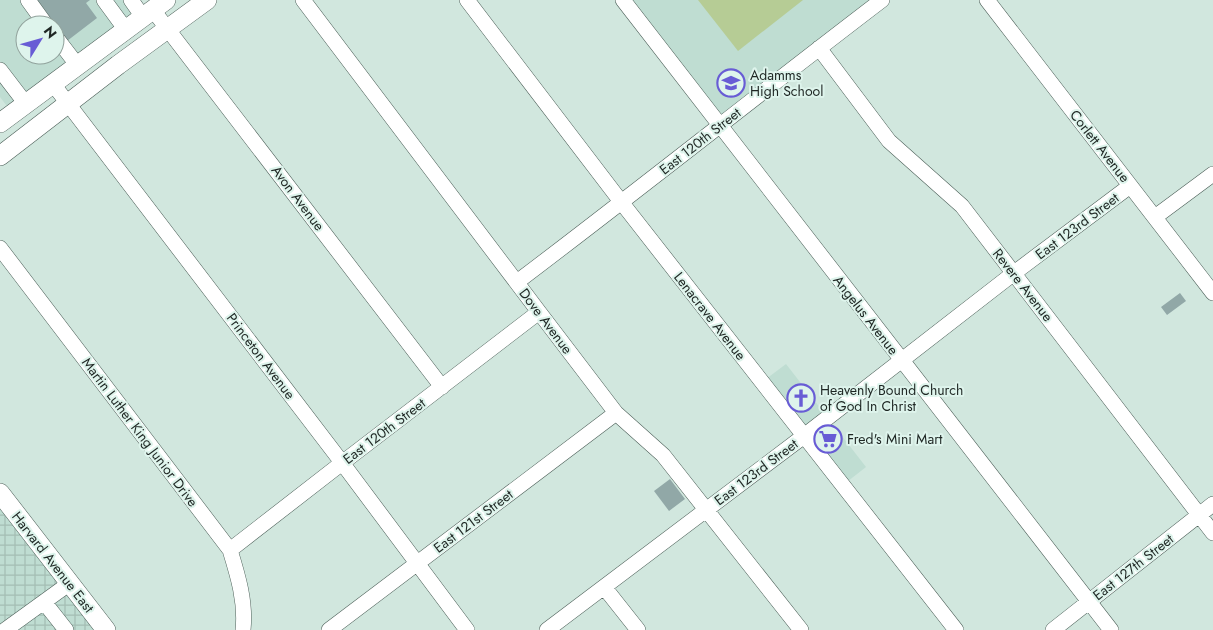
<svg xmlns="http://www.w3.org/2000/svg" width="1213" height="630" font-family="Jost,sans-serif">
<defs>
<pattern id="industrial-grid" width="8" height="8" patternUnits="userSpaceOnUse" patternTransform="scale(1.25)"><rect width="8" height="8" fill="#bfddd2"/><path d="M0 4h8M4 0v8" fill="none" stroke="#a4beb4"/></pattern>
</defs>
<rect width="100%" height="100%" fill="#d1e7de"/>
<!-- built -->
<path fill="#bfddd2" fill-rule="evenodd" d="M0,0h130l13,17 -130,97 -13,-17zM25,25h30v30h-30z
M623,0h259l-162,126z
M786,364l80,103 -23,18 -81,-103z"/>
<!-- industrial -->
<path fill="url(#industrial-grid)" d="M0,507l95,123h-95z"/>
<!-- green -->
<path fill="#b6cc95" d="M698,0h105l-65,51z"/>
<!-- building -->
<path fill="#91a8a7" d="M35,0h55l-4,3 11,15 -30,23 -9,-12 -2,2 -1,-6h-4z
M1180,293l6,8 -19,14 -6,-8z
M799,387l12,15 -9,7 -12,-15z
M670,479l15,20 -16,12 -15,-20z"/>
<g fill="none" stroke-linecap="round" stroke-linejoin="round">
<!-- minor casing -->
<g stroke="#4c5f58" stroke-width="16">
<path id="minor" d="M28,0l18,25
M104,0l22,30
M131,0l12,17
M303,0l236,312 77,101 47,42 138,175
M467,0l155,203 334,427
M623,0l488,630
M987,0l226,293
M153,10l289,377
M55,36l23,30
M819,48l70,93 73,65 251,327
M0,70l26,34
M53,84l284,372 130,174
M1155,217l58,-43
M0,248l230,302c8,26 16,52 13,80
M517,282c123,-93 243,-189 365,-282
M230,550l112,-87 197,-151
M604,587l34,43
M44,602l22,28
M5,630l65,-47
M329,630l287,-217
M547,630l257,-194 210,-163 116,-87
M1053,630l160,-126"/>
</g>
<!-- major casing -->
<g stroke="#4c5f58" stroke-width="20">
<path id="major" d="M0,123l166,-123
M0,156l118,-91 89,-65
M0,493l106,137"/>
</g>
<!-- minor -->
<use href="#minor" stroke="#fff" stroke-width="15"/>
<!-- major -->
<use href="#major" stroke="#fff" stroke-width="19"/>
</g>
<!-- icons -->
<defs>
<g id="school-ring" transform="scale(1.4375)"><circle r="9.5" fill="#def4ec" stroke="#685cd5" stroke-width="1.5"/><path d="M0-5L7-2L0 1L-7-2ZM-4 1L0 2.5L4 1V4Q0 6-4 4Z" fill="#685cd5"/></g>
<g id="church-ring" transform="scale(1.4375)"><circle r="9.5" fill="#def4ec" stroke="#685cd5" stroke-width="1.5"/><path d="M-1.2-6h2.4v3.5h3.3v2.4h-3.3V6h-2.4V-.1h-3.3v-2.4h3.3Z" fill="#685cd5"/></g>
<g id="supermarket-ring" transform="scale(1.4375)"><circle r="9.5" fill="#def4ec" stroke="#685cd5" stroke-width="1.5"/><path d="M-6-5.5h2.5l.6 2H6L4.5 2H-2.5L-4.4-4H-6ZM-1.5 3.2a1.3 1.3 0 1 0 .1 0ZM3 3.2a1.3 1.3 0 1 0 .1 0Z" fill="#685cd5"/></g>
</defs>
<g fill-rule="evenodd">
<use href="#school-ring" x="731" y="83"/>
<use href="#church-ring" x="801" y="398"/>
<use href="#supermarket-ring" x="828" y="439"/>
</g>
<g text-anchor="middle" stroke-width="4" stroke-linejoin="round" paint-order="stroke">
<!-- poi labels -->
<g font-size="14" fill="#1e2623" stroke="#def4ec" text-anchor="start">
<text x="750" y="80">Adamms<tspan x="750" dy="16">High School</tspan></text>
<text x="820" y="395">Heavenly Bound Church<tspan x="820" dy="16">of God In Christ</tspan></text>
<text x="847" y="444">Fred's Mini Mart</text>
</g>
<!-- street labels -->
<g font-size="14" fill="#1e2623" stroke="#def4ec">
<text transform="translate(700 141) rotate(-38)" y="5">East 120th Street</text>
<text transform="translate(1100 146) rotate(52)" y="5">Corlett Avenue</text>
<text transform="translate(298 198) rotate(53)" y="5">Avon Avenue</text>
<text transform="translate(1077 226) rotate(-37)" y="5">East 123rd Street</text>
<text transform="translate(1023 285) rotate(52)" y="5">Revere Avenue</text>
<text transform="translate(866 315) rotate(52)" y="5">Angelus Avenue</text>
<text transform="translate(710 316) rotate(52)" y="5">Lenacrave Avenue</text>
<text transform="translate(546 321) rotate(53)" y="5">Dove Avenue</text>
<text transform="translate(261 356) rotate(53)" y="5">Princeton Avenue</text>
<text transform="translate(384 431) rotate(-37)" y="5">East 120th Street</text>
<text transform="translate(140 432) rotate(53)" y="5">Martin Luther King Junior Drive</text>
<text transform="translate(756 472) rotate(-37)" y="5">East 123rd Street</text>
<text transform="translate(473 521) rotate(-37)" y="5">East 121st Street</text>
<text transform="translate(53 562) rotate(52)" y="5">Harvard Avenue East</text>
<text transform="translate(1133 567) rotate(-38)" y="5">East 127th Street</text>
</g>
</g>
<!-- north arrow -->
<g transform="translate(40 40) rotate(53)"><circle r="24" fill="#def4ec" stroke="#91a29c"/>
<path d="M0-4L9 19L0 12L-9 19Z" fill="#685cd5"/>
<text y="-8" font-size="14" font-weight="bold" text-anchor="middle" fill="#1e2623">N</text>
</g>
</svg>
